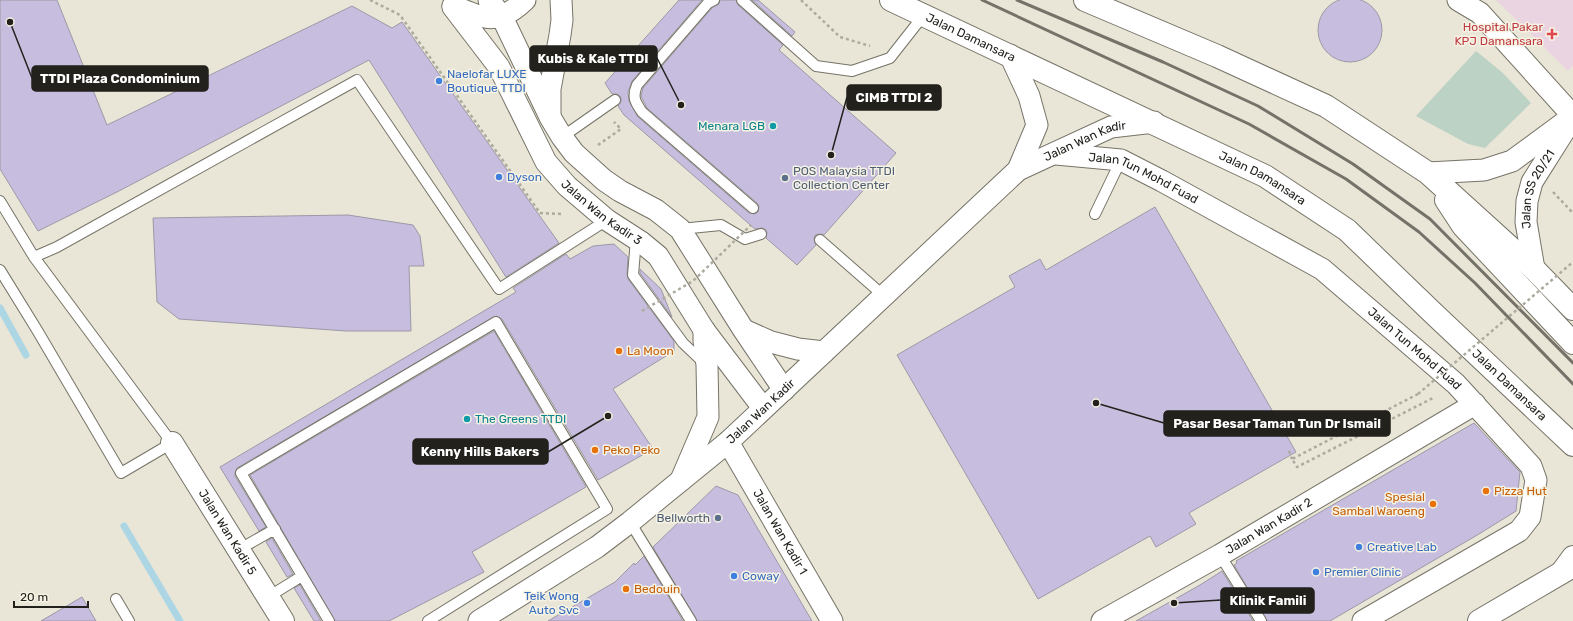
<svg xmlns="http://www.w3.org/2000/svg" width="1573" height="621" font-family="Rubik,sans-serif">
<rect width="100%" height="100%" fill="#e9e6d7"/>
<!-- medical -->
<path fill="#ead4e2" d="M1496,0h77v66l-5,5z"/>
<!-- green -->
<path fill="#bcd2c4" d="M1476,51l27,22 28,30 -46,45 -17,-4 -52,-28z"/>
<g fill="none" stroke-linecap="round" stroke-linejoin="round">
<!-- stream -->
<path stroke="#add6e4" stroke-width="7" d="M0,308l26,47
M124,526l56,95"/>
</g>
<!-- building -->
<path fill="#c7bedf" stroke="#9c98a6" d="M1318 30a32 32 0 1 1 64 0a32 32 0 1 1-64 0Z
M0,0h57l50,125 245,-119 40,22 10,-6 157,221 -53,34 -137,-217 -252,132 -79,39 -38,-62z
M679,0h23l-70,81 -4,11 1,9 9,16 111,96 6,1 3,-2 1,-6 -2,-3 -110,-95 -6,-12 2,-8 69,-80 7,-4 1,-4h16l2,5 45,40 -4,5 117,103 -72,82 -3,-1 -6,1 -1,4 2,6 -19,20 -31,-27 1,-6 -2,-3 -3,-1 -7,1 -131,-114 -6,-9 3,-4v-5l-4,-3h-5l-7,-11z
M752,0h6l37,32 -3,4z
M1155,207l141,245 -107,61 7,11 -40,23 -6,-11 -112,63 -141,-244 118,-68 -6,-11 31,-17 6,11z
M348,215l65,10 7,11 4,30h-15l2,65h-65l-167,-12 -22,-17 -4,-84z
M614,244l14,13 -1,17 1,5 46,62v10l-61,38 40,60 -55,31 -96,-161 -6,-3 -259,152 -2,5v3l31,51 -7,4 -39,-64 296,-175 -3,-4 53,-34 4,5 23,-13z
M640,269l21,20 11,28 -32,-44z
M494,331l92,156 -114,65 12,20 -95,49h-54l-85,-146z
M1474,423l46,49 -4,39 -37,23 -149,87h-63l-33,-56 3,-2 -1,-2z
M716,486l22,9 74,126h-115l-44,-74z
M272,538l21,36 -6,3 -21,-35z
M644,556l39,65h-135l67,-39 19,-19 1,2z
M1222,571l31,50h-117l64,-36z
M300,585l21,36h-7l-20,-33z
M82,597l14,24h-55z"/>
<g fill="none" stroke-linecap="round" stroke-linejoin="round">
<!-- lane casing -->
<g stroke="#767367" stroke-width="12">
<path id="lane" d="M714,0l-6,3 -71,82c-5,12 -2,17 5,27l111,96
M742,0l74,66 36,5 38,-13 33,-42
M562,137l53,-37
M0,201l34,56 138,186 -51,30 -84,-143 -37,-60
M1095,214l26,-54
M680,229l41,-4 24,14 16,-5
M636,239l-3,36 50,68 22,21
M820,240l64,56
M34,257l23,-10 300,-167 142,209 108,-69
M630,522l61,99
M238,550l37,-21
M1220,555l41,66
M268,597l34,-21
M116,599l13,22
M329,621l-88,-148 255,-151 111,187 -179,112"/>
</g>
<!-- street casing -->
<g stroke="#767367" stroke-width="23">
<g id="street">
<path d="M489,0l13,17 48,100 12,20 12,16 30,27 16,11 36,19 24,19 63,100 41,61"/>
<path d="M1458,0l22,13 93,103"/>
<path d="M453,6c32,13 45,20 72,-6"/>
<path id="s1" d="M453,7l46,60 47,95 21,24 40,34 34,22 17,14 46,74 59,78"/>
<path d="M1010,55l19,41 8,29 -19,45"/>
<path d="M550,114v-25l10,-54 2,-15 -1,-20"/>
<path id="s2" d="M1056,154l65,6 41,21 160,88 134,115 75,82 5,14 -6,37 -11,14 -156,90"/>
<path d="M1428,173l56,-3 28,-9 53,-39"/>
<path id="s3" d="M1534,269l-8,-47 1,-21 5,-19 41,-65"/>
<path d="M744,330l27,12 27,7 26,3"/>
<path id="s4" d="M728,442l104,179"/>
<path d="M681,480l27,-63 -1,-52 -3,-24v-11"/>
<path id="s5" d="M479,621l118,-74 33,-25 98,-80 290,-272 93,-43 43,-5"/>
<path id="s6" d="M1102,621l118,-66 255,-151"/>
</g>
</g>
<!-- secondary casing -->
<g stroke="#767367" stroke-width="24">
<g id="secondary">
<path id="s7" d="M172,443l111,178"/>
<path d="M1479,621l94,-55"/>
</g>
</g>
<!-- primary casing -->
<g stroke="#767367" stroke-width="24">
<g id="primary">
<path id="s8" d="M891,0l374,176 82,54 86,83 140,132"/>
<path d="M1085,0l132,56 109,50 102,67 106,96 39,40"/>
<path d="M1446,200l17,26 110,117"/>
<path d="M1562,572l11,-15"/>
</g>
</g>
<!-- path -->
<path stroke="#adaa9e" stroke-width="2.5" stroke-dasharray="3 3" stroke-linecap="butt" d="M370,0l30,15 140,198 23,1
M801,0l39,37 30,9
M598,145l23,-16 -7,-7
M1553,192l20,21
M1418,394l-126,65 5,8 138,-70
M1289,451l3,8"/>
<!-- lane -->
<use href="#lane" stroke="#fff" stroke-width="10"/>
<!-- street -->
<use href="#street" stroke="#fff" stroke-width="21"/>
<!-- secondary -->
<use href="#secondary" stroke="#fff" stroke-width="22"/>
<!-- primary -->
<use href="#primary" stroke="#fff" stroke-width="22"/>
<!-- rail -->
<path stroke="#747269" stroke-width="3" d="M982,0l267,124 97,55 73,53 56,51 98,101
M1017,0l146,62 95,44 95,58 77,55 143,144"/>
<!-- path-bridge -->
<path stroke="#adaa9e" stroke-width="2.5" stroke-dasharray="3 3" stroke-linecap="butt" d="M642,311l51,-30 58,-56
M1418,394l155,-132"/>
</g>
<!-- markers -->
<path fill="#e0444e" stroke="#f6f3e4" stroke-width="1.5" d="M1550 28h4v4h4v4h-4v4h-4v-4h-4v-4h4z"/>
<g fill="#3f7fe0" stroke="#f6f3e4" stroke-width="1.5">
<circle cx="439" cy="81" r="4"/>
<circle cx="499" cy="177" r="4"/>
<circle cx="1359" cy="547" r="4"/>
<circle cx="1316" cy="572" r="4"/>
<circle cx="734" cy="576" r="4"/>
<circle cx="587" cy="603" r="4"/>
</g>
<g fill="#0f9aa8" stroke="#f6f3e4" stroke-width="1.5">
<circle cx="773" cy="126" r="4"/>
<circle cx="467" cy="419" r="4"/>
</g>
<g fill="#5c6f8a" stroke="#f6f3e4" stroke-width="1.5">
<circle cx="785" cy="178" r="4"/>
<circle cx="718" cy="518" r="4"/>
</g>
<g fill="#e8710a" stroke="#f6f3e4" stroke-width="1.5">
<circle cx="619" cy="351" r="4"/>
<circle cx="595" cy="450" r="4"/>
<circle cx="1486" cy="491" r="4"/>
<circle cx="1433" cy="504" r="4"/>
<circle cx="626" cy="589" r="4"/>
</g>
<g text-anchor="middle" stroke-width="3" stroke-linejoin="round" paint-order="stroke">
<!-- health labels -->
<g font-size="12" fill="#be3a42" stroke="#f6f3e4" text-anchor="end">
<text x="1543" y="31">Hospital Pakar<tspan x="1543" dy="14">KPJ Damansara</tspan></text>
</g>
<!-- street labels -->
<g font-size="12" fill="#22211c" stroke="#f6f3e4">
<text dy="4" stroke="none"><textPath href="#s8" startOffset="88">Jalan Damansara</textPath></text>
<text dy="4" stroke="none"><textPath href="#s5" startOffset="778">Jalan Wan Kadir</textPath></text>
<text dy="4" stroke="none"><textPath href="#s8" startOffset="412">Jalan Damansara</textPath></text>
<text dy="4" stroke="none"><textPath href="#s2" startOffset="92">Jalan Tun Mohd Fuad</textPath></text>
<text dy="4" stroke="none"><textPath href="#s3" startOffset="83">Jalan SS 20/21</textPath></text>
<text dy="4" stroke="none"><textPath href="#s1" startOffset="257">Jalan Wan Kadir 3</textPath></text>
<text dy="4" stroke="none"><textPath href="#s2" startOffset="416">Jalan Tun Mohd Fuad</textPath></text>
<text dy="4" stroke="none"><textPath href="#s8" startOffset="736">Jalan Damansara</textPath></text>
<text dy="4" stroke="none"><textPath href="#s5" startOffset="352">Jalan Wan Kadir</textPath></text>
<text dy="4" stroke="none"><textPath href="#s6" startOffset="192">Jalan Wan Kadir 2</textPath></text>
<text dy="4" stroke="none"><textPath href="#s7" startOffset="105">Jalan Wan Kadir 5</textPath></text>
<text dy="4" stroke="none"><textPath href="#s4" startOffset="104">Jalan Wan Kadir 1</textPath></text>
</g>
<!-- shop labels -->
<g font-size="12" fill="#366cbe" stroke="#f6f3e4" text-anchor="start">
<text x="447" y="78">Naelofar LUXE<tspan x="447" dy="14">Boutique TTDI</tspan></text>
<text x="507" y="181">Dyson</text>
<text x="1367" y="551">Creative Lab</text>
<text x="1324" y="576">Premier Clinic</text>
<text x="742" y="580">Coway</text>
<text x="579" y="600" text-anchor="end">Teik Wong<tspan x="579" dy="14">Auto Svc</tspan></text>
</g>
<!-- culture labels -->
<g font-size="12" fill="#0d838f" stroke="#f6f3e4" text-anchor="end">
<text x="765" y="130">Menara LGB</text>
<text x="475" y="423" text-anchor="start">The Greens TTDI</text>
</g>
<!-- service labels -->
<g font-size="12" fill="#4e5e75" stroke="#f6f3e4" text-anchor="start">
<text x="793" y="175">POS Malaysia TTDI<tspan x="793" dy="14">Collection Center</tspan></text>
<text x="710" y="522" text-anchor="end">Bellworth</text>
</g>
<!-- food labels -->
<g font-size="12" fill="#c56008" stroke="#f6f3e4" text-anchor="start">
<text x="627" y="355">La Moon</text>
<text x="603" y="454">Peko Peko</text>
<text x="1494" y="495">Pizza Hut</text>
<text x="1425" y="501" text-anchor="end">Spesial<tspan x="1425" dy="14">Sambal Waroeng</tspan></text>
<text x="634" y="593">Bedouin</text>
</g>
</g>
<!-- callouts -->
<path fill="none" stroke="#22211c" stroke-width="1.5" d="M681 105L657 58M10 22L32 78M831 155L847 97M1096 403L1164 423M608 416L548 452M1174 603L1221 600"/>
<g fill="#22211c" stroke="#f6f3e4" stroke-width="1.5">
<circle cx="681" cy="105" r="4"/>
<circle cx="10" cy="22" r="4"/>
<circle cx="831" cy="155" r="4"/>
<circle cx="1096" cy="403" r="4"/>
<circle cx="608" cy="416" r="4"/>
<circle cx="1174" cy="603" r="4"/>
</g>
<g fill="#22211c" stroke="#22211c" stroke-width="1.5">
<rect x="530" y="46" width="127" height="25" rx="4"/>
<rect x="32" y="66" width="176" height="25" rx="4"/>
<rect x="847" y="85" width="94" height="25" rx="4"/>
<rect x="1164" y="411" width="226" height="25" rx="4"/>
<rect x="413" y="439" width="135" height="25" rx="4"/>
<rect x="1221" y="588" width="93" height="25" rx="4"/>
</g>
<g font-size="13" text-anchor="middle" font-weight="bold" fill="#fff">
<text x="593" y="63">Kubis &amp; Kale TTDI</text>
<text x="120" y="83">TTDI Plaza Condominium</text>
<text x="894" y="102">CIMB TTDI 2</text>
<text x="1277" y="428">Pasar Besar Taman Tun Dr Ismail</text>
<text x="480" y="456">Kenny Hills Bakers</text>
<text x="1268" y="605">Klinik Famili</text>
</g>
<!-- scale -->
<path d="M14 601v6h74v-6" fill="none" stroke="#22211c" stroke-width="2"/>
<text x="20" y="601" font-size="12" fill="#22211c" stroke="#f6f3e4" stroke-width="3" paint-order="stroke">20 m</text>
</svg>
